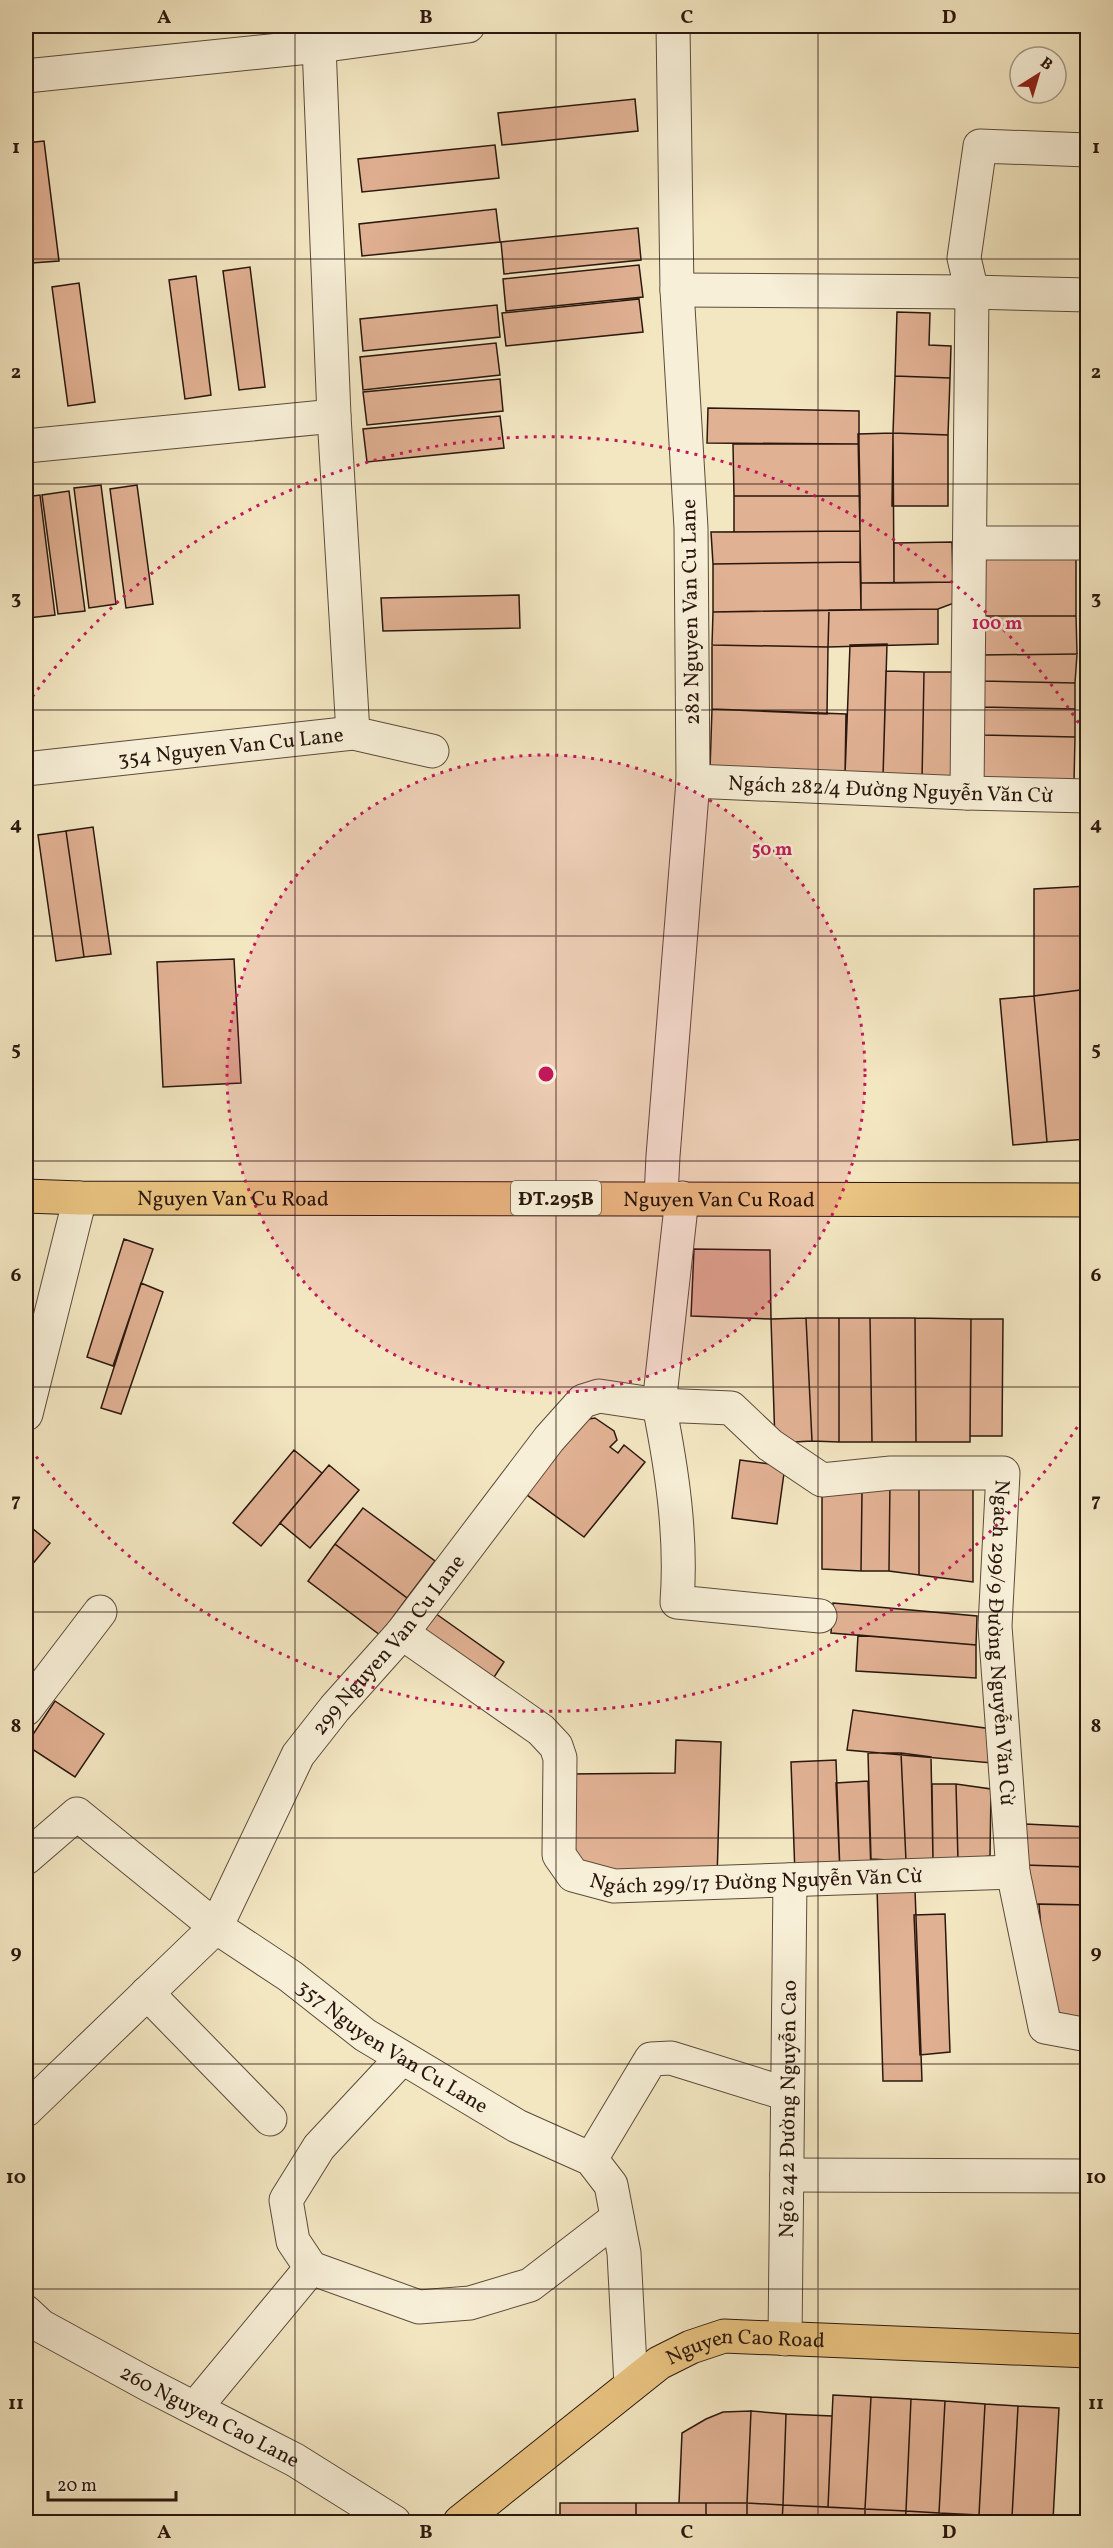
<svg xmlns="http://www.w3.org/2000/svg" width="1113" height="2548" font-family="Vollkorn,serif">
<rect width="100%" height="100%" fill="#f3e7c2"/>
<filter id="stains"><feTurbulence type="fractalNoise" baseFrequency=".00333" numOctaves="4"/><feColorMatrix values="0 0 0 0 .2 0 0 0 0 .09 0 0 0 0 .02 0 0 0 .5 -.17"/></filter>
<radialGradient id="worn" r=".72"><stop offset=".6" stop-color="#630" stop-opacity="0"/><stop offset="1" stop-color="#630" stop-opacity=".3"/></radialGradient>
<!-- building -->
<path fill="#e1b193" stroke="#2a170e" stroke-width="1.5" d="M635,99l3,32 -136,14 -4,-32z
M44,141l15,120 -27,2 -6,-52v-68z
M495,145l4,33 -137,14 -4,-33z
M496,209l4,33 -138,14 -3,-32z
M638,228l3,32 -137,14 -3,-32z
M639,265l4,32 -137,14 -3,-32z
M250,267l15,120 -26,3 -16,-119z
M196,276l15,119 -26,4 -16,-119z
M79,283l16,119 -27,4 -16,-119z
M639,299l4,33 -137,14 -4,-33z
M497,305l3,32 -137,14 -3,-32z
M897,312l33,1 -1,32 22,1 -1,32 -55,-2z
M496,343l4,32 -137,15 -3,-33z
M895,376l55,2 -2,57 -55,-2z
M500,379l3,32 -136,14 -4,-33z
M708,408l151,3v33l-152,-1z
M500,416l4,32 -137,14 -4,-33z
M893,433l1,150h-33l-3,-149z
M893,433l55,2v71h-56z
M733,444h126l1,52h-126z
M101,485l15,119 -27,4 -15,-120z
M137,485l16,119 -27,4 -16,-119z
M69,491l16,120 -27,3 -16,-119z
M40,495l15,120 -27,3 -2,-121z
M734,496h126v35l-126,1z
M860,531v31l-147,2 -2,-32z
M952,542l1,40 -59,1v-40z
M1076,553v63h-95l-1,-62z
M860,562l1,48 -148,2v-48z
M953,582l1,21 -16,6 -77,1v-27z
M519,595l1,33 -137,3 -2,-33z
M938,609v35l-110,3 1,-37z
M829,610l-1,37 -116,-2 1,-33z
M981,616h95l1,38 -95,1z
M887,644l-4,133 -38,-2 5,-130z
M712,645l116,2 -1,67 -115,-5z
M1077,654l-2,29 -94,-2 1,-26z
M886,671l38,1 -2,109 -39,-4z
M924,672h32l-5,110 -29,-1z
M981,681l94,2v26l-93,-2z
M982,707l93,2v28l-94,-2z
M712,709l134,5 -1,61 -135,-5z
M981,735l94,2 -1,46 -93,-2z
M93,827l18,127 -27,3 -18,-126z
M66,831l18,126 -28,4 -18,-126z
M1088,886v103l-54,7v-107z
M234,959l7,124 -78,4 -6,-125z
M1088,989v150l-41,3 -13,-146z
M1034,996l13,146 -34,3 -13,-146z
M124,1239l29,10 -40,117 -26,-9z
M694,1249l76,1 1,69 -80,-3z
M141,1283l22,9 -42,122 -20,-6z
M806,1318h33v124l-27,-1z
M806,1318l6,123 -37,2 -4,-124z
M839,1318h31l2,124h-33z
M870,1318h45l1,124h-44z
M915,1318l56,1 -1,123h-54z
M971,1319h32l-1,117h-32z
M595,1418l19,13 3,9 -7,7 8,6 6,-8 21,17 -61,75 -61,-45 60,-72z
M294,1450l28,23 -61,73 -28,-23z
M740,1460l45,6 -8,58 -45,-6z
M329,1465l30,25 -49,58 -30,-25z
M919,1479v96l-30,-4 1,-91z
M919,1479h54v103l-54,-7z
M890,1480l-1,91h-28l1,-79z
M822,1492h40l-1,79 -39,-2z
M363,1508l72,53 -28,37 -72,-54z
M26,1523l24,20 -24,29z
M335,1544l72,54 -27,37 -72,-54z
M833,1603l144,13 -1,29 -145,-12z
M432,1611l72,51 -17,26 -73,-52z
M858,1635l118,10v33l-120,-7z
M55,1701l49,33 -29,43 -49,-32z
M853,1710l139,19v34l-145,-13z
M676,1740l45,2 -4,137 -103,3 -37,-19 -10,-89 108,-1z
M868,1753h33l5,108 -35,-2z
M901,1753l30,4 2,104h-27z
M836,1760l4,113 -45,2 -4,-113z
M868,1781l3,91 -31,1 -4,-90z
M932,1784h24l2,77h-25z
M956,1784l35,5 -1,67 -32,5z
M1025,1824l63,3v40l-64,-2z
M1024,1865l64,2v38l-63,-1z
M877,1888l38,2 7,191h-39z
M1039,1904l49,1v115l-33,1 -12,-69z
M945,1914l5,138 -30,3 -6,-140z
M833,2395l38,2 -6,112 -37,-2z
M871,2397l40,2 -5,112 -41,-2z
M911,2399l34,2 -6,112 -33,-2z
M945,2401l40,3 -6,111 -40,-2z
M985,2404l33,2 -6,111 -33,-2z
M1018,2406l41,2 -6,112 -41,-3z
M751,2411l35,3 -3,91 -36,-2z
M751,2411l-4,92h-68l3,-70 24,-14 17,-7z
M786,2414l46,2 -4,91 -45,-2z
M560,2503h76v19h-76z
M636,2503h70v19h-70z
M706,2503h41v19h-41z
M747,2503l36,2 -1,17h-35z
M783,2505l82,4v13h-83z
M865,2509l41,2 -1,11h-40z
M906,2511l33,2v9h-34z
M939,2513l40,2v7h-40z
M979,2515l33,2v5h-33z
M1012,2517l41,3v2h-41z"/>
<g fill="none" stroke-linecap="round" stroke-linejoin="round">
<!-- minor casing -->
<g stroke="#5c4b3b" stroke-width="35">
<g id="minor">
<path d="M319,46l15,370 19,317"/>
<path d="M26,76l293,-30 149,-20"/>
<path d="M677,290l295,2 -8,-34 16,-112 108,4"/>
<path d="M26,446l308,-30"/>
<path d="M970,543h118"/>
<path id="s1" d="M26,769l327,-36 79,18"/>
<path id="s2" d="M693,781l274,12 121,3"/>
<path d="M967,793l5,-501 116,3"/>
<path d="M661,1197l2,-41 30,-375 -2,-253 -14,-238 -4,-264"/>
<path d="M26,1414l54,-216"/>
<path id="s3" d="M820,1616l-143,-14c5,-66 -5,-132 -18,-197l72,3 39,37 52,35 69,-7h112l-8,153 18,246 32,155 43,8"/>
<path id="s4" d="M402,1633l139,97 15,16 4,12 -1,97 14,20 41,11 399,-14"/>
<path d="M26,1709l74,-97"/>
<path id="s5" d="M26,1858l51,-44 139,113 74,49 75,59 152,91 74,33 20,26 13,68 7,132"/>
<path d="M147,1993l123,126"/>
<path id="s6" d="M26,2110l190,-183 82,-172 37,-47 67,-75 147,-194 34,-38 16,-5 60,9 23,-207"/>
<path d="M591,2159l60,-100 20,-1 116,36"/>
<path d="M787,2175l301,1"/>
<path d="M311,2268l-18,-27 -7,-41 33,-53 83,-89"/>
<path id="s7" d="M26,2312l15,14 108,59 146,75 99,62"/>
<path id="s8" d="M785,2339l5,-459"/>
<path d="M195,2408l116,-140 108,39 51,-4 60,-18 87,-67"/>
</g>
</g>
<!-- major casing -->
<g stroke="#2a170e" stroke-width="35">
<g id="major">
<path id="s9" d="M26,1196l54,2 1008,2"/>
<path id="s10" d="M460,2522l199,-159 32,-16 33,-11 364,15"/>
</g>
</g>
<!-- minor -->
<use href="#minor" stroke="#f7efd7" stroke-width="33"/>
<!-- major -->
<use href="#major" stroke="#eac481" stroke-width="33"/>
</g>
<!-- grid -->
<path fill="none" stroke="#2a170e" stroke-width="1.5" stroke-opacity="0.55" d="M295,26v2496M556,26v2496M818,26v2496M26,259h1062M26,484h1062M26,710h1062M26,936h1062M26,1161h1062M26,1387h1062M26,1612h1062M26,1838h1062M26,2064h1062M26,2289h1062"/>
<!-- distance rings -->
<circle cx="546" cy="1074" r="319" fill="#c2185b" fill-opacity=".12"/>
<g fill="none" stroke="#c2185b" stroke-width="3" stroke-dasharray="3 6">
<circle cx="546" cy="1074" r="319"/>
<path d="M1087 1412A638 638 0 0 1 27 1444M27 704A638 638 0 0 1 1087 736"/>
</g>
<g text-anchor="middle" stroke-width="5" stroke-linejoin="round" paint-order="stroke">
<!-- shield labels -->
<rect fill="#f7efd7" stroke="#68584a" stroke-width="1.5" x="511" y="1181" width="90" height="34" rx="4.5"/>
<g font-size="20" font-weight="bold" fill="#2a170e">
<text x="556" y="1205">ĐT.295B</text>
</g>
<!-- street labels -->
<g font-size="21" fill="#2a170e" stroke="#f7efd7">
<text transform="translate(690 612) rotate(-91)" y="7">282 Nguyen Van Cu Lane</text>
<text dy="7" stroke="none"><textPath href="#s1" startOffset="206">354 Nguyen Van Cu Lane</textPath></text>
<text dy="7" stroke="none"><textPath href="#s2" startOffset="198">Ngách 282/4 Đường Nguyễn Văn Cừ</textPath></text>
<text dy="7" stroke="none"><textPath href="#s9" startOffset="207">Nguyen Van Cu Road</textPath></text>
<text dy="7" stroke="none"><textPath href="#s9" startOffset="693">Nguyen Van Cu Road</textPath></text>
<text dy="7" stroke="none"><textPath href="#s6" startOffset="597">299 Nguyen Van Cu Lane</textPath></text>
<text dy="7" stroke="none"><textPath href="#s3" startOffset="882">Ngách 299/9 Đường Nguyễn Văn Cừ</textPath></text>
<text dy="7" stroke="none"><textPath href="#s4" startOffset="510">Ngách 299/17 Đường Nguyễn Văn Cừ</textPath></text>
<text dy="7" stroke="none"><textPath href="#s5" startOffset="460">357 Nguyen Van Cu Lane</textPath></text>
<text dy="7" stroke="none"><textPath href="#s8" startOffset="230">Ngõ 242 Đường Nguyễn Cao</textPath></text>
<text dy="7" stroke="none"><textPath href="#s10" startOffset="345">Nguyen Cao Road</textPath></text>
<text dy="7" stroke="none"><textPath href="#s7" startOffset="212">260 Nguyen Cao Lane</textPath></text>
</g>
</g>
<circle cx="546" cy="1074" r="9" fill="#c2185b" stroke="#f7efd7" stroke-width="3"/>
<g font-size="18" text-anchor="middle" font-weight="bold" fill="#c2185b" stroke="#f7efd7" stroke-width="5" stroke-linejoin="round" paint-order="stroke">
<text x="997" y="629">100 m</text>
<text x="772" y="855">50 m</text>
</g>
<!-- margin -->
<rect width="1113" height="2548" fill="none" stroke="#f3e7c2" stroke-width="66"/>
<!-- north arrow -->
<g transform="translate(1038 75) rotate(37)"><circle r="28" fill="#f7efd7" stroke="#a59987" stroke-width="1.5"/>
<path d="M0-4.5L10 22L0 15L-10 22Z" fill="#8f2418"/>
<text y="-9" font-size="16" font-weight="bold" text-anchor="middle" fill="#2a170e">B</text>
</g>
<!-- scale -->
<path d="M48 2491v9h128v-9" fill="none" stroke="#2a170e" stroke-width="3"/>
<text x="57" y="2491" font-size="18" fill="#2a170e" stroke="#f7efd7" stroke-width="4.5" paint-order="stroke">20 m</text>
<rect x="33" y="33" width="1047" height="2482" fill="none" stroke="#2a170e" stroke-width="2"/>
<g font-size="20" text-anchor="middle" font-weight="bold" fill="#2a170e">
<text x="164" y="23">A</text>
<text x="426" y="23">B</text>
<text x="687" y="23">C</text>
<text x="949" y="23">D</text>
<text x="16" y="153">1</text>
<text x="1096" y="153">1</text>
<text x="16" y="378">2</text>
<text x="1096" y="378">2</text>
<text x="16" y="604">3</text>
<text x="1096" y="604">3</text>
<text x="16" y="830">4</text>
<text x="1096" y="830">4</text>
<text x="16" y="1055">5</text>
<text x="1096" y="1055">5</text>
<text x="16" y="1281">6</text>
<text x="1096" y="1281">6</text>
<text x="16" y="1506">7</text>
<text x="1096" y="1506">7</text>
<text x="16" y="1732">8</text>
<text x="1096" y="1732">8</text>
<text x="16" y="1958">9</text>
<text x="1096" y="1958">9</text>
<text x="16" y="2183">10</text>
<text x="1096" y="2183">10</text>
<text x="16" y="2409">11</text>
<text x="1096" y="2409">11</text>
<text x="164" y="2538">A</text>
<text x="426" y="2538">B</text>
<text x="687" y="2538">C</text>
<text x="949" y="2538">D</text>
</g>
<rect width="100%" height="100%" filter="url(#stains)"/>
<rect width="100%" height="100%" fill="url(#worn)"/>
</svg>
